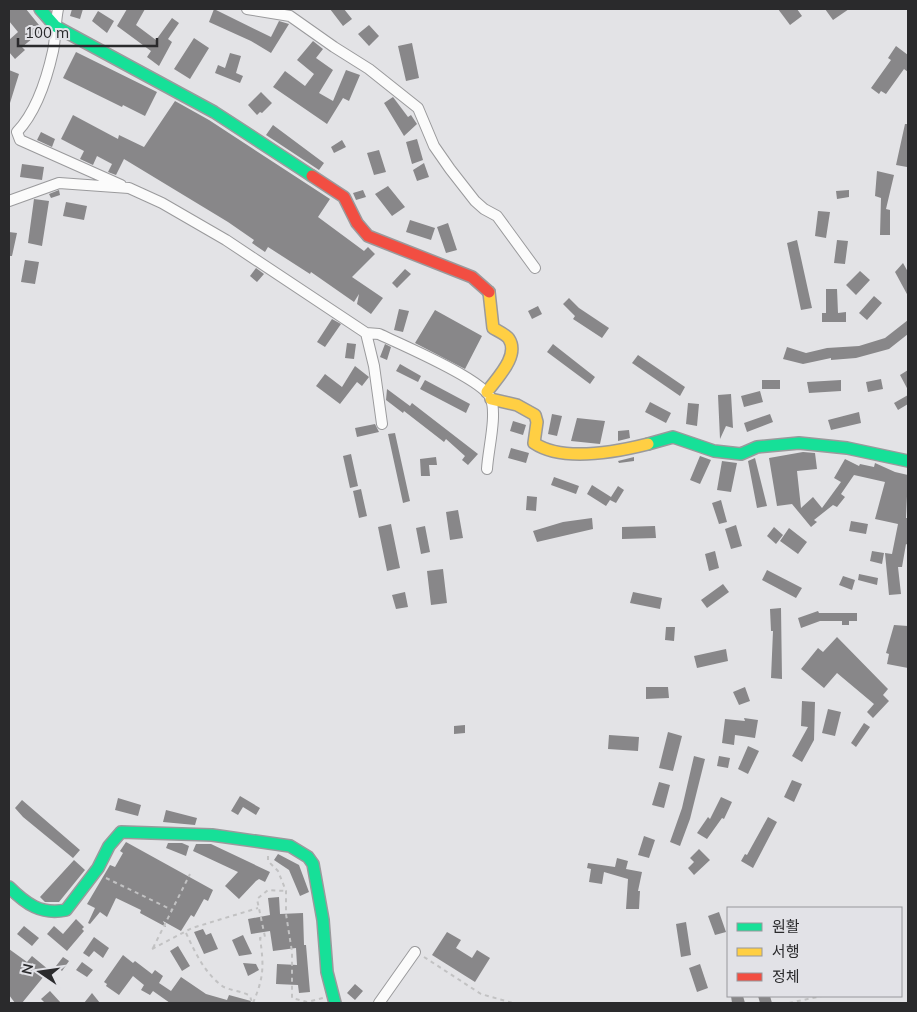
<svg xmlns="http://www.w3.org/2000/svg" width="917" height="1012" font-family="Mulish,'Noto Sans KR',sans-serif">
<rect width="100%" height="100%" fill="#e3e3e6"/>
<!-- building -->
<path fill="#888789" d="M9,9h17l17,21 -21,17 3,3 -10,9 -6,-7v-12l9,-8 -9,-11z
M72,9h11l-3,10 -10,-3z
M127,9h18l-9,16 20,15 16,-22 7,5 -11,16 4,3 -13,24 -12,-9 4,-6 -34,-25z
M214,9l57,28 8,-16 10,3 -18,29 -20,-12 -42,-19z
M330,9h14l8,10 -9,7z
M778,9h19l5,7 -12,9z
M825,9h24l-16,11z
M98,11l16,10 -7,12 -15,-12z
M369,25l10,11 -10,10 -11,-12z
M194,38l15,10 -19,31 -16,-10z
M313,41l10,8 -7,9 17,12 -14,23 14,8 13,-31 14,5 -11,26 -6,-3 -16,26 -54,-37 12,-16 20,15 9,-12 -17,-14z
M412,43l7,35 -13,3 -8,-35z
M896,46l12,9v17l-4,-3 -18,25 -5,-3 -2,3 -8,-6 20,-28 -3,-2z
M76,52l81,40 -12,24 -22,-11 -1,2 -59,-29z
M230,53l11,3 -5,17 7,3 -3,7 -25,-10 3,-8 7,3z
M9,70l10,4 -9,29 -1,-1z
M261,92l11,11 -10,10 -2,-1 -3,3 -9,-10z
M393,97l15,20 3,-2 6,9 -13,12 -20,-33z
M175,101l34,19 121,79 -12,18 46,34 4,-4 7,7 -23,23 31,21 -12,16 -14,-10 2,-10 -5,8 -43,-30 -1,2 -42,-27 -3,5 -13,-9 2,-3 -26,-18 -104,-63 -8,16 -8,-3 4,-8 -15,-8 -4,9 -13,-6 4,-8 -23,-12 12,-24 45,24 1,-4 25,12z
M905,124h3l-1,43 -11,-2z
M273,125l51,38 -5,7 -53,-35z
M41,132l14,7 -3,8 -15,-7z
M417,139l6,21 -11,4 -6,-22z
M342,140l4,7 -12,6 -3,-6z
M379,150l7,22 -12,3 -7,-22z
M424,163l5,14 -12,4 -4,-11z
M22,164l22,3 -2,13 -22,-3z
M877,171l17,4 -8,34 4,1v25h-10l1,-37 -6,-2z
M388,186l17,21 -13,9 -17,-22z
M59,190l1,5 -9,3 -2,-4z
M363,190l3,7 -10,3 -3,-7z
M849,190v7l-12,2 -1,-8z
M34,199l15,2 -7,45 -14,-3z
M66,202l21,4 -3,14 -21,-4z
M818,211l12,1 -4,26 -11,-2z
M410,220l25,8 -4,12 -25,-8z
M448,223l9,27 -11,3 -9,-26z
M9,232l8,1 -5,23h-3z
M797,240l15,68 -11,2 -14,-67z
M837,240l11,1 -3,23 -11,-1z
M25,260l14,2 -4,22 -14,-2z
M903,263l5,9v24l-13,-24z
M256,268l8,6 -7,8 -7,-6z
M405,269l6,5 -14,14 -5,-5z
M860,271l10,9 -14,15 -10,-10z
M826,289h11l1,24 8,-1v10h-24v-9h4z
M874,296l8,7 -15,17 -8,-7z
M569,298l10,10 30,20 -7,10 -29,-19 2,-3 -12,-12z
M538,306l4,8 -10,5 -4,-8z
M399,309l10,2 -6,21 -9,-2z
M435,310l47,26 -17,33 -50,-26z
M332,319l9,5 -16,23 -8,-5z
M908,320v14l-19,15 -33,9 -25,2v-2l-28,6 -20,-5 4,-12 19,6 21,-5 32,-2 26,-8z
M347,343l9,1 -2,15 -9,-1z
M385,344l6,3 -4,13 -7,-3z
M553,344l42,33 -5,7 -43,-32z
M638,355l47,32 -5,9 -48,-33z
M400,364l21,12 -3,6 -22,-11z
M355,366l14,11 -7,9 -5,-4 -17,22 -24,-18 9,-12 17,13z
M908,370v20l-8,-15z
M881,379l2,10 -15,3 -2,-10z
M425,380l45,24 -4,9 -46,-24z
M762,380h18v9h-18z
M841,380v11l-32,2 -2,-11z
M387,389l23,17 2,-3 66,51 -10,11 -6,-5 3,-4 -19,-17 -2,3 -40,-31 -1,2 -17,-13z
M760,391l3,11 -19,5 -3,-11z
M731,394l2,34 -7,-2 -6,13 -2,-44z
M908,395v9l-10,6 -4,-7z
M650,402l21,11 -5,10 -21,-11z
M688,403l11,1 -2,22 -11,-2z
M859,412l2,11 -30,7 -3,-10z
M552,414l10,2 -5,20 -9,-2z
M770,414l3,8 -26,10 -3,-9z
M577,418l28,3 -5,23 -29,-3z
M513,421l13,4 -3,10 -13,-4z
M375,424l4,8 -22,5 -2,-9z
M629,430l1,8 -12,3v-10z
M395,433l15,68 -7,2 -15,-69z
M511,448l18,5 -3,10 -18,-5z
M803,452l12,1 2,16 -20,2 4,37 12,-11 9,11 19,-26 -7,-4 11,-19 14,7 1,-2 14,3 1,-4 20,9 13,3 -2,43h2v27l-2,-1 -4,23h-4l3,27 -12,1 -4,-42 7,1 6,-30 -23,-5 10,-37 -31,-7 -13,19 4,3 -8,10 -4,-2 -19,15 3,2 -6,5 -19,-23 -15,2 -8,-48z
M351,454l7,32 -8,2 -7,-32z
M700,456l11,4 -11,24 -10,-4z
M436,457l1,8h-8l1,11h-9l-1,-17z
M634,457v4l-15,2 -1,-2z
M755,458l12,48 -10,2 -9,-47z
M722,461l15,2 -6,29 -14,-2z
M554,477l25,9 -3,8 -25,-9z
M592,485l19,12 7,-11 6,4 -8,13 -6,-3 -4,6 -19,-12z
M361,489l6,27 -8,2 -6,-27z
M527,496l10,1 -1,14 -10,-1z
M721,500l6,22 -8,2 -7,-21z
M458,510l5,28 -13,2 -4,-28z
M592,518l1,11 -56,13 -4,-11 30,-9z
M851,521l17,3 -2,10 -17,-3z
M391,524l9,44 -13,3 -9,-44z
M736,525l6,21 -11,3 -6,-20z
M425,526l5,26 -9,2 -5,-26z
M655,526l1,12 -34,1v-12z
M774,527l9,8 -7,9 -9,-8z
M789,528l18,14 -9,12 -18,-13z
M715,551l4,17 -10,3 -4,-17z
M872,551l12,2 -2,11 -12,-3z
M443,569l4,34 -16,2 -4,-34z
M767,570l35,18 -6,10 -34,-18z
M859,574l19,4 -1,7 -19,-5z
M843,576l12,4 -3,10 -13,-5z
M723,584l6,8 -22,16 -6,-8z
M405,592l3,15 -12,2 -4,-14z
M633,592l29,6 -2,11 -30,-6z
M781,608l1,71 -11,-1 2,-47h-2l-1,-22z
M818,611l1,2h38v8h-8v4h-7v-4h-22l-19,7 -3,-10z
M894,625l14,1v42l-21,-4 2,-10 -3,-1z
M666,627h9l-1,14 -9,-1z
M837,637l51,52 -5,6 6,6 -16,17 -6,-6 7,-8 -37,-31 -13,15 -23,-19 17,-21 5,4z
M726,649l2,12 -31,7 -3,-12z
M646,687h22l1,11 -23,1z
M745,687l5,14 -11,4 -6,-13z
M802,701l13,1 -1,38 -12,22 -10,-6 16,-29 -7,-1z
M828,709l13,3 -6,24 -13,-3z
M744,718l14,2 -3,18 -20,-3 -1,10 -12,-2 3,-24 20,2z
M864,723l6,4 -14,20 -5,-4z
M465,725v8l-11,1v-8z
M668,732l14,4 -9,35 -14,-3z
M609,735l30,2 -1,14 -30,-2z
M748,746l11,5 -11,23 -10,-5z
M694,756l11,3 -15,60 -10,27 -10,-4 12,-34z
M719,756l11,2 -2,10 -11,-2z
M792,780l10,4 -8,18 -10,-5z
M659,782l11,3 -6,23 -12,-3z
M240,796l20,12 -4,7 -13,-8 -5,8 -7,-4z
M721,797l11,5 -8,17 -2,-1 -15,21 -10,-6 11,-16 2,2z
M118,798l23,7 -3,11 -23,-6z
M22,800l58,50 -7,8 -50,-41 -8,-9z
M166,810l31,8 -2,7 -32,-3z
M768,817l9,5 -24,46 -12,-7 4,-7 2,1z
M644,836l11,4 -6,18 -11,-3z
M126,842l87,48 -5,11 -4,-2 -10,18 -3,-2 -10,16 -18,-10 3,6 -26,-14 1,-3 -25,-12 -9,19 -7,-5 -10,12 -2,-1 7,-15 -8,-4 23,-39 5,2 8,-14 -3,-2z
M168,843h14l7,3 -3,10 -20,-8z
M196,844h15l59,28 -5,10 -6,-3 -3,2 -17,18 -14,-13 13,-14 -45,-21z
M699,849l11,11 -16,15 -6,-7 6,-6 -4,-4z
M278,854l21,11 10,27 -9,4 -11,-26 -15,-10z
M617,858l11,3 -2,8 16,3 -4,19h2l-1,18h-13l2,-30 -24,-7 -2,12 -13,-2 2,-13 -4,-1 1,-5 27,4z
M74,860l11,10 -26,32h-14l-5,-5z
M279,897l1,17 23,-1 1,32h2l4,47 -11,1 -1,-8 -22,-1 1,-20 20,1 -1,-17 -23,3 -3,-20 -19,3 -3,-15 22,-4 -2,-17z
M719,912l7,20 -11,3 -7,-19z
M76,919l8,8 -2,2 2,2 -17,20 -20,-17 7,-8 9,8z
M686,922l5,33 -10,2 -5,-33z
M24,926l15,12 -7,8 -15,-12z
M203,929l3,6 5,-2 7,16 -14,5 -10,-22z
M447,932l14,8 -5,8 16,10 5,-8 13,8 -15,24 -43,-27z
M243,935l9,19 -13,2 -7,-16z
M94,937l15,11 -6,10 -9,-7 -5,6 -6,-4z
M178,946l12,20 -8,5 -12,-20z
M9,949l18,13 5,-6 17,14 -27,33h-7l-6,-8z
M123,955l10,8 2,-2 17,13 3,-4 8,6 -4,7 12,8 10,-14 25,17 21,6 2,-5 22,6 -1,2h-80l-17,-12 -3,4 -9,-5 3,-5 -11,-9 -14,19 -13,-9 1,-2 -3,-2z
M63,957l6,4 -7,10 -6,-5z
M82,962l11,8 -6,7 -11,-7z
M243,963l13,1 3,6 -11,6z
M700,964l8,24 -11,4 -8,-24z
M355,984l8,7 -8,9 -8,-7z
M50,991l11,12h-16l-4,-4z
M92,993l8,10h-16z
M731,996h12l2,7h-13z
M758,996h12l2,7h-12z"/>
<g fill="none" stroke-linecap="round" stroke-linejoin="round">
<!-- street casing -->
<g stroke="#9a9a9c" stroke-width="12">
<path id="street" d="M58,9c-3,14 -2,28 -5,42 -6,27 -17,61 -36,81l3,8 101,45
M247,9l43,7 44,31 35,22 49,39 16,38 16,23 25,32 9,8 13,7 38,52
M9,201l50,-18 70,5 33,15 64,37 140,93 13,1c21,10 106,46 112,65 6,17 -3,51 -4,70
M366,333l8,33 8,58
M379,1003l36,-51"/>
</g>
<!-- fast casing -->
<g stroke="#9a9a9c" stroke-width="14">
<path id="fast" d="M40,9l15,17 159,86 98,64
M648,444l25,-7 41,14 27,3 16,-7 42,-4 48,5 61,13
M9,887c17,17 32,28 57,23l32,-42 11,-22 12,-14 91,3 78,11 18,11 5,7 10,56 4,52 8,31"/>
</g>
<!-- slow casing -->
<g stroke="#9a9a9c" stroke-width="14">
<path id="slow" d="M487,392c9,-13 33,-36 22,-53 -2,-4 -11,-8 -16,-11l-4,-36
M491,399l26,6 18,10 2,7 -3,21c28,19 82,9 114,1"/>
</g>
<!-- jam casing -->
<g stroke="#9a9a9c" stroke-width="14">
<path id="jam" d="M312,176l32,21 13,26 11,13 104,41 17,15"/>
</g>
<!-- path -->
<path stroke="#c2c2c3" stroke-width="2" stroke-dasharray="4 4" stroke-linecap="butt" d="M268,856v5l10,10 8,20v23l6,38v46l15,4 16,-4
M106,878l66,32
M186,933c9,19 18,39 35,52 7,6 20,5 29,11l2,7
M153,948l37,-74
M152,949l40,-21 66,-20
M424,957l57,37 32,9
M253,1003c11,-26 11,-37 7,-65l5,-1 -8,-38 11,-9 18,1
M789,1003l33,-7"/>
<!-- street -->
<use href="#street" stroke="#fbfbfb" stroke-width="10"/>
<!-- fast -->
<use href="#fast" stroke="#16e098" stroke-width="11"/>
<!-- slow -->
<use href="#slow" stroke="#ffcf43" stroke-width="11"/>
<!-- jam -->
<use href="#jam" stroke="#f24e42" stroke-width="11"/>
</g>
<!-- border -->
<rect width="917" height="1012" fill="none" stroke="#2a2a2c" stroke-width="20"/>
<!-- legend -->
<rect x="727" y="907" width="175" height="90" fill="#e2e2e7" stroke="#98989c"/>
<rect x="737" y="923" width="25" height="8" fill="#16e098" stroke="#98989c"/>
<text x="772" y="932" font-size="15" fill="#2a2a2c">원활</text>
<rect x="737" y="948" width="25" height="8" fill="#ffcf43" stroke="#98989c"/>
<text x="772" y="957" font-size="15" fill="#2a2a2c">서행</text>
<rect x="737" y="973" width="25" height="8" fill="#f24e42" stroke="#98989c"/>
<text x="772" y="982" font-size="15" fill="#2a2a2c">정체</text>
<!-- north arrow -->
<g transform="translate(40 972) rotate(283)" stroke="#e2e2e7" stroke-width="4" paint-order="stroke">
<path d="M0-4L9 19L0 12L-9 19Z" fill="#2a2a2c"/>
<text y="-8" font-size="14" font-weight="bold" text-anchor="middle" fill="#2a2a2c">N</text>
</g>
<!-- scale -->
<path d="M18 38v8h139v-8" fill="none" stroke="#2a2a2c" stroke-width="2.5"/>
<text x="25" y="38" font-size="15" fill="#2a2a2c" stroke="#e2e2e7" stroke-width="4" paint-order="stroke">100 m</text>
</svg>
